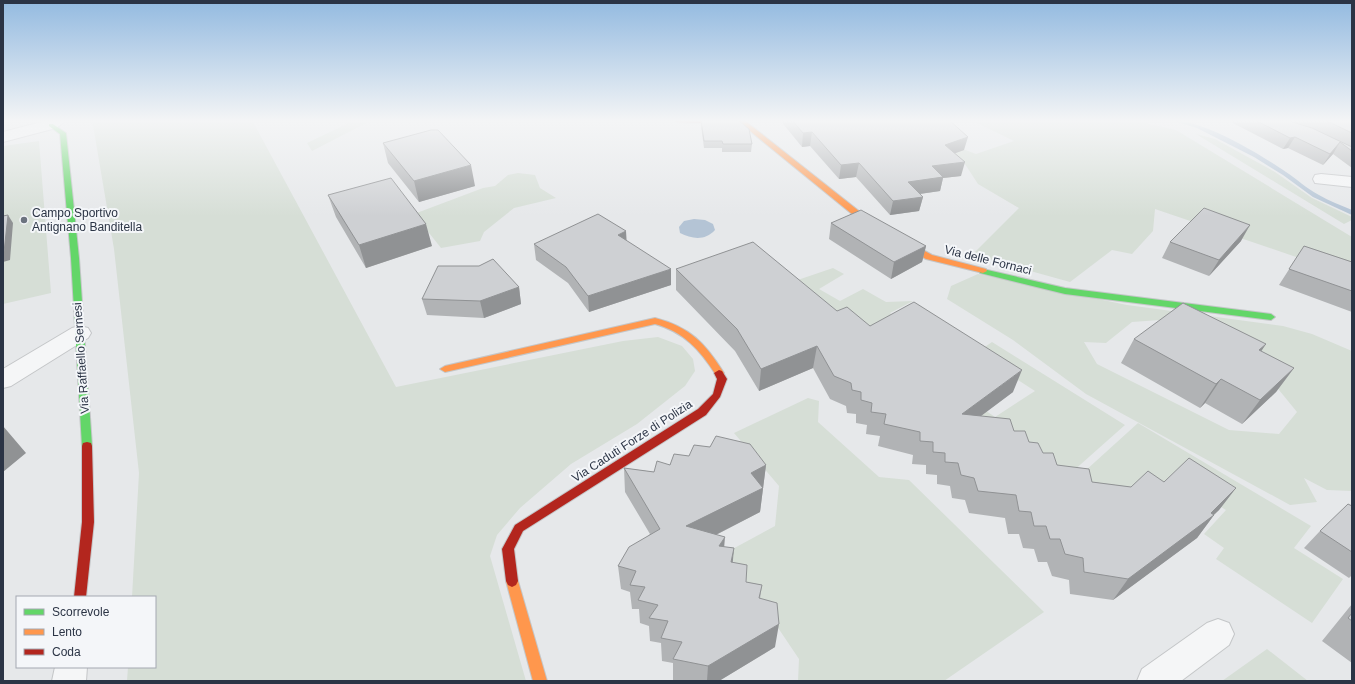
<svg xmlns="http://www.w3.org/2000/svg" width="1355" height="684" font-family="Helvetica,sans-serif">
<rect width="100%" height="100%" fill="#e6e8ea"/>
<!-- green -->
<path fill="#d6ded6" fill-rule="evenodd" d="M95,120h157l144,267 227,-46 35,-4 24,9 11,13 2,12 -10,15 -48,38 -66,40 -51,44 -23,27 -7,21 36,125h-399l1,-14h27v-70h-23l7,-124 -25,-224 -21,-124z
M355,120h17l-60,31 -5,-8z
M971,120h161l44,10 176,107v39l-197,-67 -2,22 -21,23 -20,-4 -42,32 -98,-27 47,-47 -41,-24 -15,-23 -27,-22 40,15 38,-13z
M1196,134l19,5 60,33 37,26 40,19v3l-8,4z
M39,141l12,152 -48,11v-158z
M518,173l17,2 5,13 16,10 -42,10 -30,24 -4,9 -39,7 -27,-34 69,-26 12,-2 13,-11z
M833,268l11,6 -25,15 21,12 23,-12 23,13 27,-1 -23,12 9,10 -22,13 118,81 40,-26 -59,-38 16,-11 133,83 -62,55 -280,-195z
M978,274l149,31 156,21 29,8 40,17v140l-25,-1 -23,-12 13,24 -27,3 -204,-111 -73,-54 -66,-41 4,-13zM1160,320l105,53 32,39 -18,22 -50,-4 -132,-66 -13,-22 22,1 26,-21z
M808,398l11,3 -1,21 61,55 30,3 135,132 -100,69h-146l1,-22 -72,-107 48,-26 4,-40 -45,-53z
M1138,423l173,103 -17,22 49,31 -31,44 -96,-64 8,-11 -20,-14 22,-24 -55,-34 -23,23 -19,-13 -19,19 -36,-24z
M1267,649l41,32h-86z"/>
<!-- water -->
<path fill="#b4c4d5" d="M694,219l11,1 8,4 2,6c-10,11 -23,9 -35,3l-1,-6 5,-6z"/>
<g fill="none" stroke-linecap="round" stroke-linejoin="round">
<!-- stream -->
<path fill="#b4c4d5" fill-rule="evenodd" d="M1170,120c34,0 88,33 116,52 11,7 21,17 33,23 10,6 22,10 33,15v5l-39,-18 -30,-22 -29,-18 -57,-29z"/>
<!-- street casing -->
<g stroke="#c4c6c8" stroke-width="2">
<path id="street" d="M49,120h18l-11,8 -53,14v-10z
M1321,174l31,3v10l-37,-4 -2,-4 2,-4z
M80,326l8,2 3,5 -3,5 -77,48 -8,2v-19l69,-41z
M1218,619l11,4 5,11 -5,11 -48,36h-44l5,-12 65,-46z
M55,667h32l-1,14h-34z"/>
</g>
<!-- fast casing -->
<g stroke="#c4c6c8" stroke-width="2">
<path id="fast" d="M49,124h4l13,9 13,125 13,188 -1,3 -4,1 -4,-1 -1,-3 -11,-188 -11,-124 -11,-8z
M980,269h3l82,19 206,26 4,3 -4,3 -206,-26 -85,-21 -1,-2z"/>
</g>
<!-- slow casing -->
<g stroke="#c4c6c8" stroke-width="2">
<path id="slow" d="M738,120h6l130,103 58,32 54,14 1,2 -4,2 -57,-14 -58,-32 -129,-105z
M655,318c35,9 50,25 69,55l-2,2h-6c-16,-25 -32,-43 -61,-51l-210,48 -5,-3 5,-3z
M512,575l4,2 2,4 29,100h-14l-27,-100 2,-4z"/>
</g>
<!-- jam casing -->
<g stroke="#c4c6c8" stroke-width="2">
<path id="jam" d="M673,120h59l2,2 -3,2 -55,-2z
M719,370l3,1 5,8 -7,18 -14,18 -183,116 -9,18 4,32 -2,4 -4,2 -4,-2 -2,-4 -4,-32 13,-24 183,-116 15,-15 4,-15 -3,-6z
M87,442l4,1 1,3 2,76 -8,75h-12l8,-75v-76l1,-3z"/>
</g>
<!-- street -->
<use href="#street" fill="#f5f6f7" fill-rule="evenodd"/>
<!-- fast -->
<use href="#fast" fill="#63d668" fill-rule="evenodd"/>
<!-- slow -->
<use href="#slow" fill="#ff974d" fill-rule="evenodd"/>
<!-- jam -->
<use href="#jam" fill="#b3261e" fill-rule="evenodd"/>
</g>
<!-- wall -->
<path fill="#b1b3b5" d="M701,120l51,24 -1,8h-29v-4h-18l-3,-22z
M780,120h169l15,30 -9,3 6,23 -18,2 -3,13 -20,3 3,3 -4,14 -29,4 -34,-38 -17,2 -29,-33 -8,1z
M1227,120h125v48l-19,-14 -10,11 -35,-17 -5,1z
M383,143l92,43 -56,16 -31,-39z
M328,195l104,51 -66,22 -30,-51z
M831,223l95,23 -4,16 -31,17 -62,-40z
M627,241l44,44 -82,27 -21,-29 -32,-23 -2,-16z
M1241,241l-32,35 -47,-18 8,-16z
M1304,246l48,16v50l-73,-27z
M676,269l161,42 176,81 -32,24 33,15 29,22 14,12 35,17 39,5 33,-5 72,6 -17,22 -5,5 -17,23 -84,62 -43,-6 -1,-14 -17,-4 -5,-14h-9l-4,-13 -11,-1 -4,-14h-11l-3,-16 -36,-5 -4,-13 -13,-2 -2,-12 -13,-2v-9l-11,-1v-9l-14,-1 1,-9 -35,-9 2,-10 -14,-2 1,-9 -11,-2v-9l-9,-1 -1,-7 -16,-7 -17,-31 -54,23 -24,-40 -59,-61z
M519,287l2,17 -37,14 -57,-3 -5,-16z
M1134,339l132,5 -5,7 33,17 -18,24 -34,32 -37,-21 -5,5 -79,-45z
M689,456l77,9 -6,47 -44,23 8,12 10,1 -2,14 14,20 16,3 -2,14 15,48 -56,34h-46v-18l-11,-2 -1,-18 -11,-2 -1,-15 -9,-3 -1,-14h-7l-2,-17 -9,-3 -3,-23 32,-32 -25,-42 -1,-24 30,4z
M1352,506v69l-3,3 -45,-30 16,-17z
M1352,604v59l-30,-22z"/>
<!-- shaded-wall -->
<path fill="#909294" d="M812,132l-2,14 -8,1 1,-14z
M968,137l-4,13 -22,8 3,-13z
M1295,137l-7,11 -5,1 7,-11z
M1340,142l-7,12 -10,11 7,-11z
M965,162l-4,14 -18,2 -3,13 -35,5 3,-14 24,-16z
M859,163l-3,14 -17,2 2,-14z
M471,165l4,21 -56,16 -5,-21z
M923,197l-4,14 -29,4 3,-14z
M8,215l5,8 -3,37 -7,2v-10z
M426,224l6,22 -66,22 -7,-23z
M1250,225l-9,16 -32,35 10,-16z
M626,231l1,16 -9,-12z
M926,246l-4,16 -31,17 3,-17z
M671,269v16l-82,27 -1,-16z
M519,287l2,17 -37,14 -4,-17z
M1266,344l-16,24 9,-18z
M817,346l-4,22 -54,23 2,-22z
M1294,368l-18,24 -34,32 18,-24z
M1022,370l-9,22 -59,44 8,-22z
M1221,379l-16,24 -5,5 16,-24z
M3,426l23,27 -23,19z
M766,465l-6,47 -74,38v-24l65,-53z
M1236,488l-17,22 -10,9 5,-4 -17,23 -84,62 15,-21 83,-66z
M725,537l-2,24 -4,-15z
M734,548l-2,23 -1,-9z
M779,624l-4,23 -56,34h-12l1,-15z"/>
<!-- building -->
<path fill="#ced0d3" stroke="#909294" d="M701,120h37l11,9 3,15h-29l-1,-3h-18z
M792,120h157l19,17 -23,8 20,17 -33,4 11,11 -35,5 15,15 -30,4 -34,-38 -18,2 -29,-33 -9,1z
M1255,120h31l26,8 40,19v4l-12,-9 -10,12 -35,-17 -5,1z
M1325,120h27v13z
M431,130h7l33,35 -57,16 -31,-38z
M391,178l35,46 -67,21 -31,-50z
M1204,208l46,17 -31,35 -49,-18z
M861,210l65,36 -32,16 -63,-39z
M598,214l28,17 -8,4 53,34 -83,27 -22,-29 -32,-23z
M8,215l-4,37h-1v-36z
M753,242l84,69 10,-4 23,19 44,-24 108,68 -60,44 48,5 4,12h11l4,11 9,1 5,10h10l4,12 32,4 3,13 39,5 17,-16 16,11 25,-24 47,30 -25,25 3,2 -86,64 -44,-7 -1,-14 -18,-4 -5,-15h-10l-4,-13h-12l-3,-14 -12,-1 -3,-16 -38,-4 -4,-13 -13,-3 -3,-12 -13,-1v-9l-12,-1v-10l-13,-1v-9l-36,-8 2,-10 -15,-2 1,-9 -11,-3v-8l-9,-2 -1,-7 -17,-7 -17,-30 -56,23 -24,-40 -61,-60z
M1304,246l48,16v29l-63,-22z
M493,259l26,28 -39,14 -58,-2 16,-33h41z
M1183,303l83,41 -7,6 35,18 -34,32 -39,-21 -5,5 -82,-45z
M716,436l34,8 16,21 -15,8 12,15 -77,38 39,11 -6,9 15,2 -3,14 16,3 -1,17 16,3 -3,13 18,5 2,21 -71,42 -35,-7 9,-17 -21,-4 7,-17 -19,-3 9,-13 -20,-5 7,-13 -15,-2 6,-14 -18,-5 11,-19 31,-18 -36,-61 30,4 3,-11 13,4 4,-11 15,2 5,-11 16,2z
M1348,504l4,2v46l-32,-21z
M1352,613v8l-4,-3z"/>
<!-- sky -->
<linearGradient id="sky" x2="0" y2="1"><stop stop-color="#93bae0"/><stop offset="0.56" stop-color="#f4f5f6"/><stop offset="1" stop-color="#f4f5f6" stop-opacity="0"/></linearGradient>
<rect width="1355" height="216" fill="url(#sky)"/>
<!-- markers -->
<circle fill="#6c737f" stroke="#f4f6f9" stroke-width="1.5" cx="24" cy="220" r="4"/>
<g text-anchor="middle" stroke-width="4" stroke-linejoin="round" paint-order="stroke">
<!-- poi labels -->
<g font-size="12" fill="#2b3445" stroke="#f4f6f9" text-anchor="start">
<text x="32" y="217">Campo Sportivo<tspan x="32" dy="14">Antignano Banditella</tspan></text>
</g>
<!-- street labels -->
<g font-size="12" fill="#2b3445" stroke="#f4f6f9">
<text transform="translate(988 260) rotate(14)" y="4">Via delle Fornaci</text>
<text transform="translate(81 358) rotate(-94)" y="4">Via Raffaello Sernesi</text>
<text transform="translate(632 441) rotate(-33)" y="4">Via Caduti Forze di Polizia</text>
</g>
</g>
<!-- border -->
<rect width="1355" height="684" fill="none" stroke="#2b3445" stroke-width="8"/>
<!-- legend -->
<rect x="16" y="596" width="140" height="72" fill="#f4f6f9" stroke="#a4a8b1"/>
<rect x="24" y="609" width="20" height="6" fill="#63d668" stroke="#a4a8b1"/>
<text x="52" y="616" font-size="12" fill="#2b3445">Scorrevole</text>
<rect x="24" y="629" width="20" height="6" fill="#ff974d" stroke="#a4a8b1"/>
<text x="52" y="636" font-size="12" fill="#2b3445">Lento</text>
<rect x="24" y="649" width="20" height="6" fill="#b3261e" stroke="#a4a8b1"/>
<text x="52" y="656" font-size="12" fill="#2b3445">Coda</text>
</svg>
